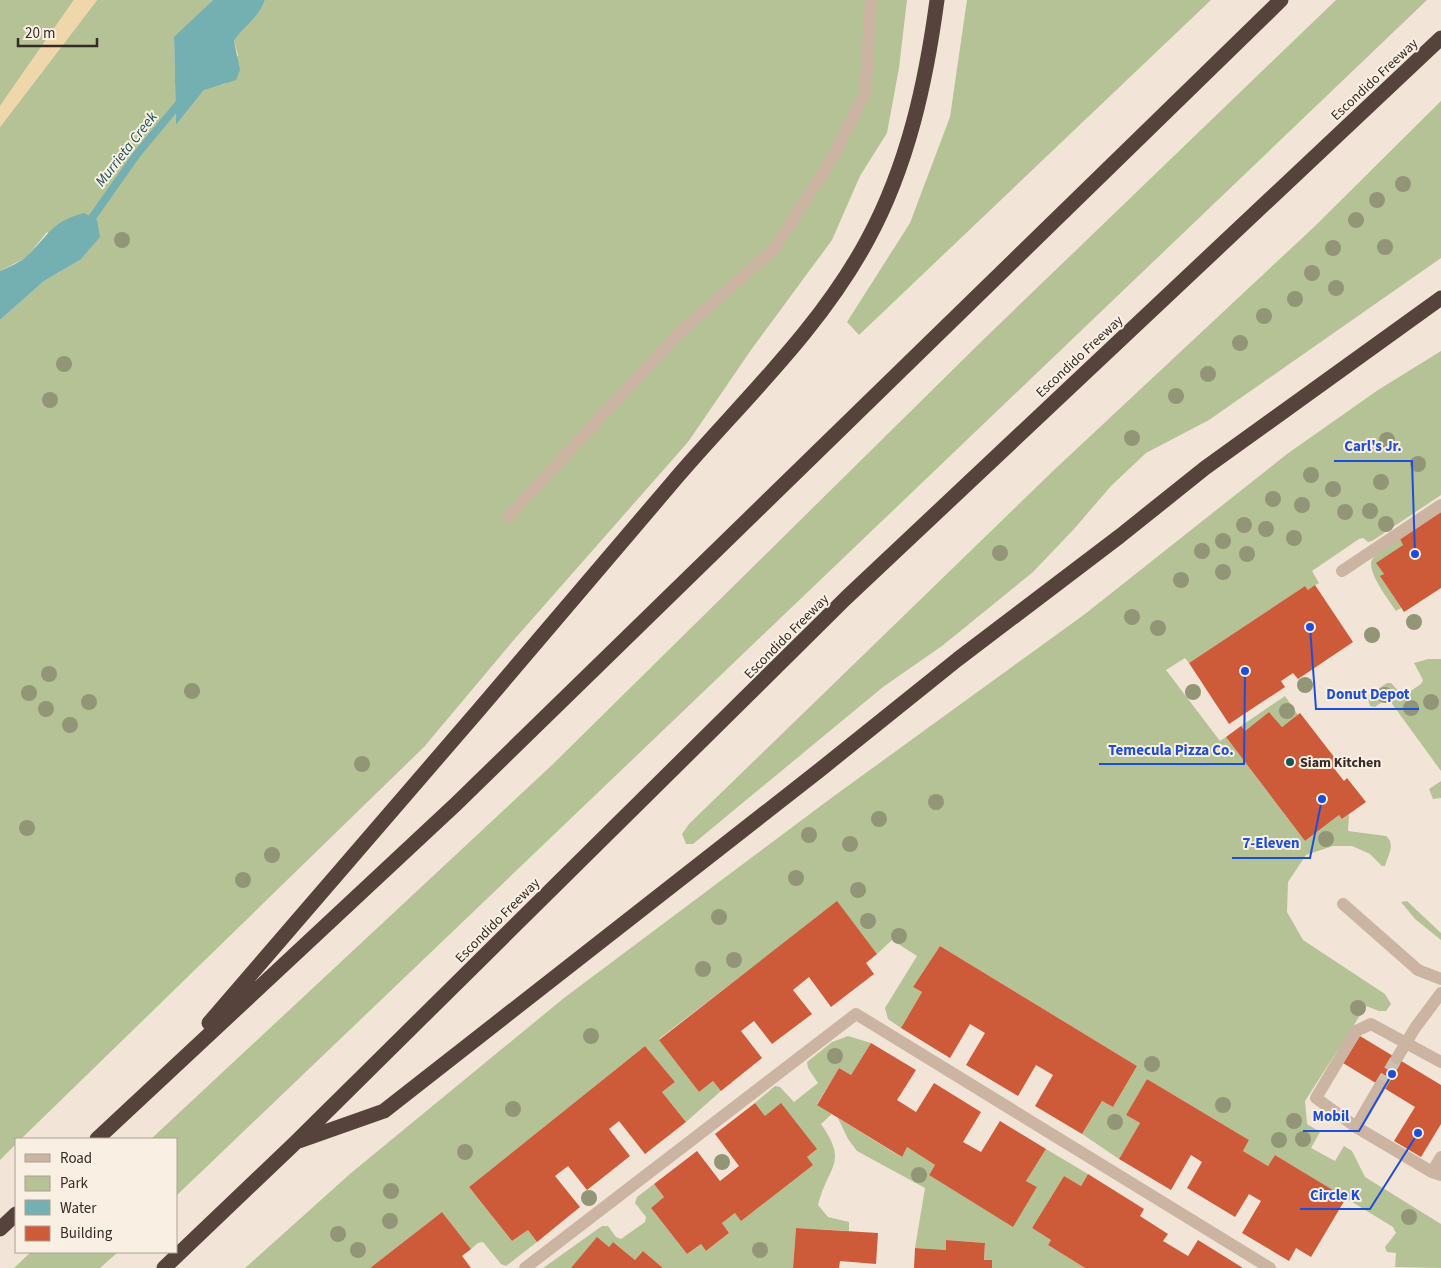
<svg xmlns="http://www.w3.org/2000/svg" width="1441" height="1268" font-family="'Source Sans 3',sans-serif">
<rect width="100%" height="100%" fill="#f2e5d7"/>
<!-- green -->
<path fill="#b4c296" d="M0,0h74l-74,106z
M97,0h116l-39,38 2,87 28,-35 9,-4 12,-2 13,-29 -4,-14c10,-15 25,-23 31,-41h642l-8,68 -12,65 -27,43 -28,64 -81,110 -63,92 -176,200 -88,105 -403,392h-5v5l-16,16v-840l44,-39 36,-21 -33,-28 -20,25 -27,14v-144z
M967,0h244l-352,335 -12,-13 63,-99 40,-106z
M1336,0h91l-1251,1196v-57h-25l400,-373 435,-429z
M1441,101v157l-232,162 -63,33 -35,33 -37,43 -41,43 -91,74 -59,41 -190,157h-7l-4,-10 7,-10 365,-354 260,-243z
M1441,351v144l-69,46 -4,1 -5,-4 -4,1 -47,32 7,12 -11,7 -3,-4 -116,77 -4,-5 -19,12 54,71 6,-4 79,104 34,-26 4,4 6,-5 -1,17 38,5c10,8 2,19 -1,30h-3l-12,-12 -18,-8h-19l-27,9 -18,27 -1,30 16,28 82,54 6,10 -5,7h-7l-13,-5 -61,95 2,23 13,8 -9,16 24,13 9,-15 8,5 13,26 76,47v44l-46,-1 1,-14 -9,-1 -2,-5 11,-14 -3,-6 -118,-72 -7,11 -25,-15 6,-11 -102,-61 -21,36 14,8 -21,36 -37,-25 20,-33 11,6 24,-41 -197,-120 -27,41 9,5 -21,36 -13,-9 -3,-11 32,-52 -25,-16 -15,14 -40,-52 -178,137 40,53 14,-11 8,10 -35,31 -24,-30 13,-10 -30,-36 -176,141 43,54 16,-11 9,12 -31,24 -5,-2 -18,-22 -5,1 -7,6 -29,-37 -72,56h-125l106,-95 213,-175 270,-202 251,-182 202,-160 91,-64z
M1400,539l3,6 -26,18 7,11 -3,3 20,31 -5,3c-7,-11 -32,-42 -23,-53 6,-8 19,-13 27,-19z
M1428,659h13v112l-51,-70 -3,-3 -12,9 -5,-1 -2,-7 1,-4 18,-12h4l12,13 18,-12 2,-4 -9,-17z
M1285,696l13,19 -16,12 -13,-15 -24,19 -4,-5z
M1441,781v17l-8,1 -4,-10z
M1407,901l34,32v7l-26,-21 -14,-17z
M848,1036l23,7 -20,32 -12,-7 -22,36 15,10 -11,10c28,40 7,41 -3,81l10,12 21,5v9l-53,-3 -3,40h-130l-20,-17 -8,9 -22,-18 -4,5 -38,21h-28l59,-42h6l8,11 5,2 24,-17 1,-5 -11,-14 2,-6 17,-13 10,13 -13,11 36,46 14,-10 5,7 23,-18 -7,-10 94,-73 -51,-34 -10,-13 20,-17 5,1 14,15 24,-19 -10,-15 -1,-6 25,-20z
M838,1118l63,39 6,-10 28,18 -6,10 84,51 24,-39 -11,-6 20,-32 42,25 -7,12 -17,-10 -32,52 19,12 -3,5 37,23h-93v-8h-8l1,-17 -38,-3 -1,10 -31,-2 10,-60 -68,-37 -9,-12z
M31,1252h87l-18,16h-86z"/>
<!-- sand -->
<path fill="#f0d7ab" d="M74,0h23l-97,127v-21z"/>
<!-- water -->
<path fill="#74afb1" d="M213,0h52c-6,18 -21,26 -31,41l6,29 -4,10 -32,10 -28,35 -2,-88z
M84,213l13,7 3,17 -20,23 -36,21 -44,39v-49c9,-4 21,-9 28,-16 22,-21 23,-33 56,-42z"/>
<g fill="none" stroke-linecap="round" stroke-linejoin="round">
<!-- stream -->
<path stroke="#74afb1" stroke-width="8" d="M87,225l50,-71 44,-53"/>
</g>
<!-- building -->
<path fill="#cd5b3a" d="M1441,512v76l-37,24 -24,-36 4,-2 -8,-11 27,-18 -3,-6z
M1315,585l38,57 -55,37 -5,-6 -12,8 4,6 -56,37 -40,-61 116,-77 3,4z
M1269,712l13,15 18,-14 38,49 -5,5 11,14 3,-3 19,24 -24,17 -3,-4 -34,26 -79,-104 15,-11 4,5z
M837,901l40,53 -11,9 8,11 -43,33 -22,-30 -16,13 19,24 -40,30 -18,-23 -13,10 21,27 -41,33 -8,-10 -14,11 -40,-52z
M940,946l197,120 -24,41 -11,-6 -20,33 -47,-28 18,-31 -17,-10 -18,31 -52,-31 19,-32 -15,-9 -20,34 -49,-30 21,-36 -9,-5z
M1360,1036l81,49v39l-20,33 -27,-16 21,-34 -72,-44z
M871,1043l45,27 -19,30 19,12 18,-29 47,29 -18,30 18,10 19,-31 46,28 -20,32 11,6 -24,40 -84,-52 6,-10 -28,-18 -5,10 -85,-52 22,-37 12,7z
M645,1046l30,36 -13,10 24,30 -41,32 -26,-33 -10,8 21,27 -43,34 -19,-24 -13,10 25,31 -43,35 -9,-12 -16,11 -43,-54z
M1147,1079l102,61 -6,11 25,15 7,-11 71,43 -35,59 -15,-9 -7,13 -47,-28 19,-32 -12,-7 -14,23 -48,-29 15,-26 -11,-7 -20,35 -52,-31 21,-36 -14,-8z
M755,1103l10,13 16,-13 36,46 -10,8 6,8 -72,56 -6,-8 -13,10 7,10 -23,18 -5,-7 -14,10 -36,-46 13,-11 -10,-13 43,-33 23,30 19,-15 -24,-32z
M1088,1174l56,35 -4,7 28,18 -5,7 25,15 10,-16 45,28h-158l-37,-23 3,-5 -19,-12 32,-52 17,10z
M442,1212l29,37 -9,7 9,12h-101z
M796,1228l82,5 -2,31 -36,-3 -1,7h-46z
M597,1237l12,10 4,-5 22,18 8,-9 20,17h-92z
M946,1240l39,3 -1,17h8v8h-78l1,-20 31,2z"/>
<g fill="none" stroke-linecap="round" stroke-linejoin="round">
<!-- minor-tunnel -->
<path stroke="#ccc0b3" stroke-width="12" stroke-dasharray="12 6" stroke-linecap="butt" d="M1380,1086l17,-28"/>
<!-- minor -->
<path stroke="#cbb4a2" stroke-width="12" d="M508,517l169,-182 98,-87 59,-93 31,-62 6,-93
M1342,571l99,-66
M1343,904l75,66 23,9
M1397,1058l18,-30 26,-35
M1380,1086l-24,41 76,45 9,3
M1356,1127l-40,-29 40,-67 15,-7 70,38
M1432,1172l9,-15
M525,1268l331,-254 414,254"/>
<!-- highway -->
<path stroke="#56433c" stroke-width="15" d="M209,1023c155,-179 310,-359 463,-540 67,-79 147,-152 196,-244 40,-74 58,-157 69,-239
M97,1139l359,-335 825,-804
M299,1141l85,-30 437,-342 137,-110 162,-123 85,-68 236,-170
M0,1229l16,-15
M164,1268l131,-125 551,-545 595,-560"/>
</g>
<!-- trees -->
<g fill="#939577">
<circle cx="1403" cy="184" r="8"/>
<circle cx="1377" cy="200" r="8"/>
<circle cx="1356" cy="220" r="8"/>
<circle cx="122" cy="240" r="8"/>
<circle cx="1385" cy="247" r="8"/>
<circle cx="1333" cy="248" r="8"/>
<circle cx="1312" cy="273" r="8"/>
<circle cx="1336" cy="288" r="8"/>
<circle cx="1295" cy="299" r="8"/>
<circle cx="1264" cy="316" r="8"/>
<circle cx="1240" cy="343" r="8"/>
<circle cx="64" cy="364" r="8"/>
<circle cx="1208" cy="374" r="8"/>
<circle cx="1176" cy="396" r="8"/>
<circle cx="50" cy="400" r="8"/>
<circle cx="1132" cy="438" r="8"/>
<circle cx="1387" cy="440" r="8"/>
<circle cx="1418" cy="464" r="8"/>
<circle cx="1311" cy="475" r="8"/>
<circle cx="1381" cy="482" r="8"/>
<circle cx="1333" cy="489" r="8"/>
<circle cx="1273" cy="499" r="8"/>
<circle cx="1302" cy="505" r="8"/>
<circle cx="1370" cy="511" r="8"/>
<circle cx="1345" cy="512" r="8"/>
<circle cx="1386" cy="524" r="8"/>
<circle cx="1244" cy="525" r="8"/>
<circle cx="1266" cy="529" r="8"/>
<circle cx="1294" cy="538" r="8"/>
<circle cx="1223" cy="541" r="8"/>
<circle cx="1202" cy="551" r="8"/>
<circle cx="1000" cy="553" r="8"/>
<circle cx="1247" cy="554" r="8"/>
<circle cx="1223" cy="572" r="8"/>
<circle cx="1181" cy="580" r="8"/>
<circle cx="1132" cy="617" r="8"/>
<circle cx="1414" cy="622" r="8"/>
<circle cx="1158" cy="628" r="8"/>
<circle cx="1372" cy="635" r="8"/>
<circle cx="49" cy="674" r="8"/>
<circle cx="1305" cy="685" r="8"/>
<circle cx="192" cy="691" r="8"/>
<circle cx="1193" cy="692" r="8"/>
<circle cx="29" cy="693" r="8"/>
<circle cx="1385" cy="695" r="8"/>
<circle cx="89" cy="702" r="8"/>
<circle cx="1431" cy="702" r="8"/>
<circle cx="1411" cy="708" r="8"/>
<circle cx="46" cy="709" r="8"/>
<circle cx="1287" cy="711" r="8"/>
<circle cx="70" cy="725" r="8"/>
<circle cx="362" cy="764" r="8"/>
<circle cx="936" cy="802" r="8"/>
<circle cx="879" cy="819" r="8"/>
<circle cx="27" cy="828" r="8"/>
<circle cx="809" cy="835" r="8"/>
<circle cx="1326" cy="839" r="8"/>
<circle cx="850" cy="844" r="8"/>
<circle cx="272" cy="855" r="8"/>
<circle cx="796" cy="878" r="8"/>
<circle cx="243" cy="880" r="8"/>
<circle cx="858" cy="890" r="8"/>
<circle cx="719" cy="917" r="8"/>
<circle cx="868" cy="921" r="8"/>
<circle cx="899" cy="936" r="8"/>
<circle cx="734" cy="960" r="8"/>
<circle cx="703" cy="969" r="8"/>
<circle cx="1358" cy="1008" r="8"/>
<circle cx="591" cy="1036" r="8"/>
<circle cx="835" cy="1056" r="8"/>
<circle cx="1152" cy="1064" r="8"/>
<circle cx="1223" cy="1105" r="8"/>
<circle cx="513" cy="1109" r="8"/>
<circle cx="1294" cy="1121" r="8"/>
<circle cx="1115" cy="1122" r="8"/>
<circle cx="1303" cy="1139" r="8"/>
<circle cx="1279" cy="1140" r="8"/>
<circle cx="465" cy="1152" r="8"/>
<circle cx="722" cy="1162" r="8"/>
<circle cx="919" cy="1175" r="8"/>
<circle cx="391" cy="1191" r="8"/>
<circle cx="589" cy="1198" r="8"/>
<circle cx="1409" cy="1217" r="8"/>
<circle cx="390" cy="1221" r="8"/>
<circle cx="338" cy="1234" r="8"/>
<circle cx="358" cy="1250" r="8"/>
<circle cx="760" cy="1250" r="8"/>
</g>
<!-- markers -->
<circle fill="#195558" stroke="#faefe3" stroke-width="2" cx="1290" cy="762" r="5"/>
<g text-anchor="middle" stroke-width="4" stroke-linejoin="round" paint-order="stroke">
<!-- street labels -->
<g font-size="14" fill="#352a25" stroke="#faefe3">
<text transform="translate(1374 79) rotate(-43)" y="5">Escondido Freeway</text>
<text transform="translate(1079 356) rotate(-43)" y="5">Escondido Freeway</text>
<text transform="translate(786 636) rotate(-45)" y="5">Escondido Freeway</text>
<text transform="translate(497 920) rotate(-45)" y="5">Escondido Freeway</text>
</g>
<!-- poi labels -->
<g font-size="14" font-weight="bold" fill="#352a25" stroke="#faefe3" text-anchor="start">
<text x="1300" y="767">Siam Kitchen</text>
</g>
<!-- water labels -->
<g font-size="15" font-style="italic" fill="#195558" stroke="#faefe3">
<text transform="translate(126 149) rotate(-52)" y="5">Murrieta Creek</text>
</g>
</g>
<!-- callouts -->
<path fill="none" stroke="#1d4ed8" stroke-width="2" d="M1415 554L1412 461H1334M1310 627L1316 709H1419M1245 671L1244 764H1099M1322 799L1310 858H1232M1392 1074L1359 1131H1303M1418 1133L1370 1209H1300"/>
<g fill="#1d4ed8" stroke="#faefe3" stroke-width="2">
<circle cx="1415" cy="554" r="5"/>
<circle cx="1310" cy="627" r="5"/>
<circle cx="1245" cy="671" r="5"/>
<circle cx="1322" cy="799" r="5"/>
<circle cx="1392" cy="1074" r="5"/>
<circle cx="1418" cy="1133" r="5"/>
</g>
<g font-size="15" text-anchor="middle" font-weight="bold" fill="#1d4ed8" stroke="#faefe3" stroke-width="4" stroke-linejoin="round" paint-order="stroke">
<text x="1373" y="451">Carl's Jr.</text>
<text x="1368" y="699">Donut Depot</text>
<text x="1171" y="755">Temecula Pizza Co.</text>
<text x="1271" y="848">7-Eleven</text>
<text x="1331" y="1121">Mobil</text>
<text x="1335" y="1200">Circle K</text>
</g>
<!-- legend -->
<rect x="15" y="1138" width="162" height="115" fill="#faefe3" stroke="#aba097"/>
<rect x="25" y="1154" width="25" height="8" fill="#cbb4a2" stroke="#aba097"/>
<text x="60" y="1163" font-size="15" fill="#352a25">Road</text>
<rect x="25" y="1176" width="25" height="15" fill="#b4c296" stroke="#aba097"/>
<text x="60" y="1188" font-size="15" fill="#352a25">Park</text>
<rect x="25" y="1200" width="25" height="15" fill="#74afb1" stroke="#aba097"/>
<text x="60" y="1213" font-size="15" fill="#352a25">Water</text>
<rect x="25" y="1226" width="25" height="15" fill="#cd5b3a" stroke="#aba097"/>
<text x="60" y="1238" font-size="15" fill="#352a25">Building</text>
<!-- scale -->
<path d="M18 38v8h79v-8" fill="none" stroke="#352a25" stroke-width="2.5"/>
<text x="25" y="38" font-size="15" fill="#352a25" stroke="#faefe3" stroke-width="4" paint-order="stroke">20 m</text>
</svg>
